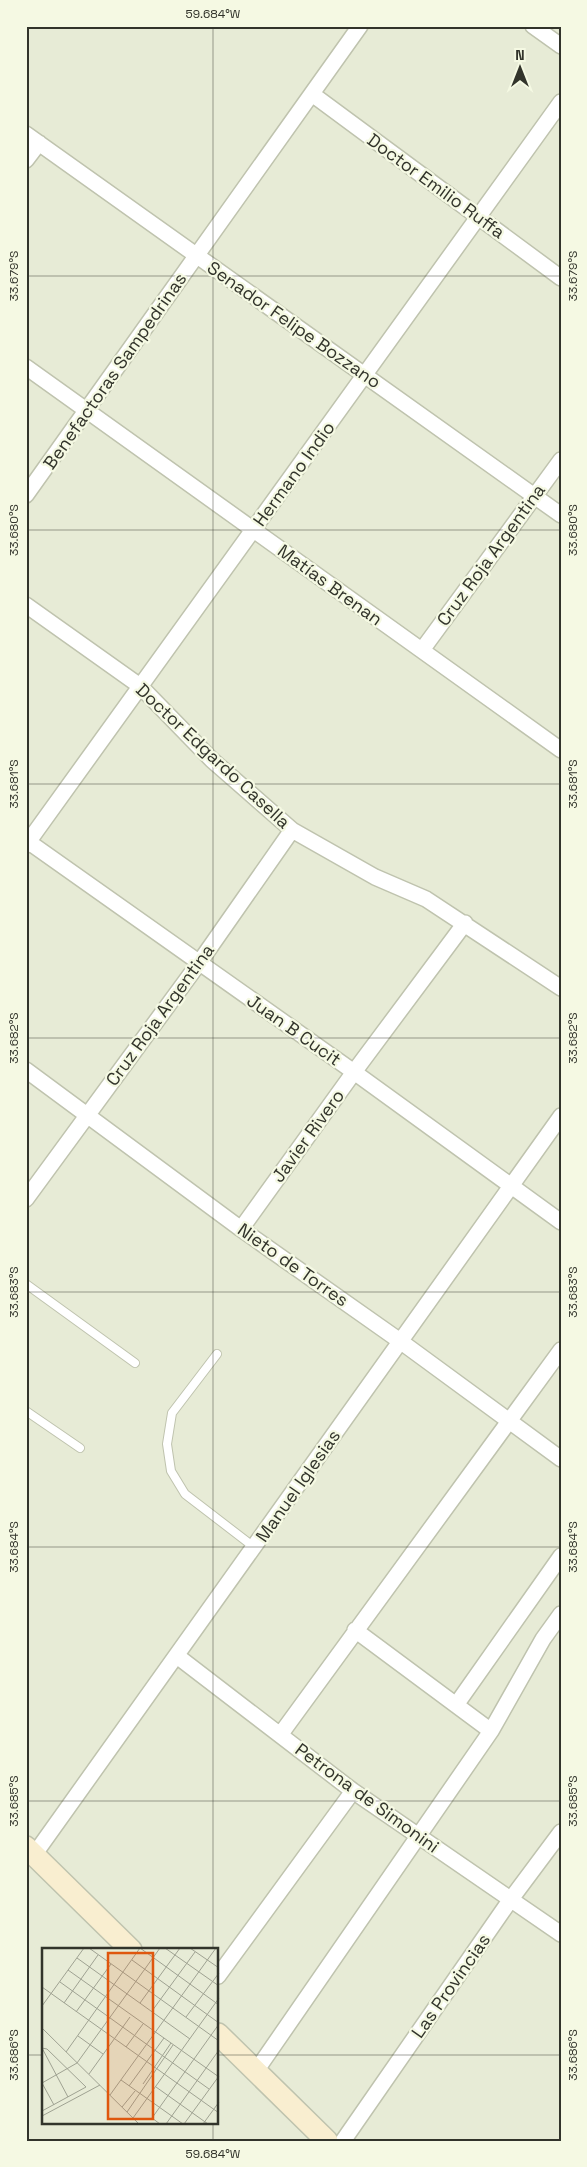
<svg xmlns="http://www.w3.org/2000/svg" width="587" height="2167" font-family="'Space Grotesk',sans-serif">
<rect width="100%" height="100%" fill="#e7ebd6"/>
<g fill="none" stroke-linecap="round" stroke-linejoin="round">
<!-- lane casing -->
<g stroke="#bfc3ae" stroke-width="10">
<path id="lane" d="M26,1284l109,79
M217,1354l-45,59 -5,31 4,27 14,23 69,53
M26,1411l54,37"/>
</g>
<!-- street casing -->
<g stroke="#bfc3ae" stroke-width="18">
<path id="street" d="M533,26l28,20
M312,94l249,184
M26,134l535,381
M26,160l13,-17
M26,367l535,383
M26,495l334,-469
M26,605l114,81 72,74 80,70 83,47 51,22 135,89
M422,650l139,-190
M26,840l328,232 207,150
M26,845l535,-743
M26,1070l215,159 159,112 161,118
M26,1199l173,-236 93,-133
M241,1229l113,-157 111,-149
M355,1630l136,101
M177,1656l176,135 208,143
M456,1705l105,-149
M280,1735l281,-385
M34,1855l527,-739
M218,1976l135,-185
M256,2071l235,-340 52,-92 18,-25
M343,2141l168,-242 50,-67"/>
</g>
<!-- secondary casing -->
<g stroke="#bfc3ae" stroke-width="24">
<path id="secondary" d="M26,1847l105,103
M218,2034l109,107"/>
</g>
<!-- lane -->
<use href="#lane" stroke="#fff" stroke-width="8"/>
<!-- street -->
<use href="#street" stroke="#fff" stroke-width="15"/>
<!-- secondary -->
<use href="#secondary" stroke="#f9eed0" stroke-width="21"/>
</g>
<!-- ticks -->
<path fill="none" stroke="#32342b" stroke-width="1" stroke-opacity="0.45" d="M213,26v1924M26,276h535M26,530h535M26,784h535M26,1038h535M26,1292h535M26,1547h535M26,1801h535M26,2055h18M218,2055h343M213,2123v18"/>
<g text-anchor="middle" stroke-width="4.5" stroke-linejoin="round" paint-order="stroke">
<!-- street labels -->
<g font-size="18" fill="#32342b" stroke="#f5f9e3">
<text transform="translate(436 186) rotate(36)" y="6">Doctor Emilio Ruffa</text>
<text transform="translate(294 325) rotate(35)" y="6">Senador Felipe Bozzano</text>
<text transform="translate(115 371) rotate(-55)" y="6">Benefactoras Sampedrinas</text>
<text transform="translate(294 474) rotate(-54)" y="6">Hermano Indio</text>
<text transform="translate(491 555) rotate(-54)" y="6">Cruz Roja Argentina</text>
<text transform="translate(330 585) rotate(36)" y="6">Matías Brenan</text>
<text transform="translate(213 756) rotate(43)" y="6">Doctor Edgardo Casella</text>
<text transform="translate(160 1015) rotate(-54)" y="6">Cruz Roja Argentina</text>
<text transform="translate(294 1030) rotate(35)" y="6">Juan B Cucit</text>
<text transform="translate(308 1136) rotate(-54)" y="6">Javier Rivero</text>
<text transform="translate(293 1265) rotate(35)" y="6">Nieto de Torres</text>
<text transform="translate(298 1486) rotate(-55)" y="6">Manuel Iglesias</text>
<text transform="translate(367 1798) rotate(36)" y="6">Petrona de Simonini</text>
<text transform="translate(451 1986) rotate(-55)" y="6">Las Provincias</text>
</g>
</g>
<!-- overview -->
<g transform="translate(42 1948)">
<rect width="176" height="176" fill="#e7ebd6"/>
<path fill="none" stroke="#9fa292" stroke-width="1" d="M47,0l130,93M98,0l79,57M123,0l54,38M148,0l29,20M35,10l113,81M90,12l87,63M26,22l151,107M18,34l149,107M0,39l177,126M22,55l34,-48M98,55l40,-55M0,58l42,-58M110,63l43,-59M34,64l35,-48M144,69l33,-44M0,80l97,96M36,88l25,18M84,99l17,-23M0,100l5,1 39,38 -44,24M0,100l26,49M24,104l74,-104M47,126l41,-57M79,132l62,44M0,135l35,-20 83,-115M0,135l12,22M101,136l28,-41M87,138l35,-48M114,139l52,37M68,147l106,-147M80,159l13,-16M85,164l46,-67M0,168l58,-31M91,170l86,-120M118,176l-8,-6 67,-94M124,176l53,-74M142,176l35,-48M161,176l16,-22"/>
<path fill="#df570e" fill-opacity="0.15" stroke="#df570e" stroke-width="2.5" d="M66,5h45v166h-45z"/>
<rect width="176" height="176" fill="none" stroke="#32342b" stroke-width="2.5"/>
</g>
<!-- border -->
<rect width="587" height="2167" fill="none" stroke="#f5f9e3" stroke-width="55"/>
<!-- north arrow -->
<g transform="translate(520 68)" stroke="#f5f9e3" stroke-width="4" paint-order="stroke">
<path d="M0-4L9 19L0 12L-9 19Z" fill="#32342b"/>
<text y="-8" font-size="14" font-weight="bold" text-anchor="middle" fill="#32342b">N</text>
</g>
<rect x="28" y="28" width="532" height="2112" fill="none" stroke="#32342b" stroke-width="2"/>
<g font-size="12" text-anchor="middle" fill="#32342b">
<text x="213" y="18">59.684°W</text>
<text transform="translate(14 276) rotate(-90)" y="4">33.679°S</text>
<text transform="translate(573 276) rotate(-90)" y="4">33.679°S</text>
<text transform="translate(14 530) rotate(-90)" y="4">33.680°S</text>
<text transform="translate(573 530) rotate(-90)" y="4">33.680°S</text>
<text transform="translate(14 784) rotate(-90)" y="4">33.681°S</text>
<text transform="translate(573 784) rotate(-90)" y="4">33.681°S</text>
<text transform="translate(14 1038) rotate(-90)" y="4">33.682°S</text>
<text transform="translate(573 1038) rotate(-90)" y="4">33.682°S</text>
<text transform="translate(14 1292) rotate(-90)" y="4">33.683°S</text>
<text transform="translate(573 1292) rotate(-90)" y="4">33.683°S</text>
<text transform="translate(14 1547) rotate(-90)" y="4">33.684°S</text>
<text transform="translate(573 1547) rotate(-90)" y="4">33.684°S</text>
<text transform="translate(14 1801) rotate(-90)" y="4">33.685°S</text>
<text transform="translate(573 1801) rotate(-90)" y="4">33.685°S</text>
<text transform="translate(14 2055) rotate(-90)" y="4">33.686°S</text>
<text transform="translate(573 2055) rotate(-90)" y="4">33.686°S</text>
<text x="213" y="2158">59.684°W</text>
</g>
</svg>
